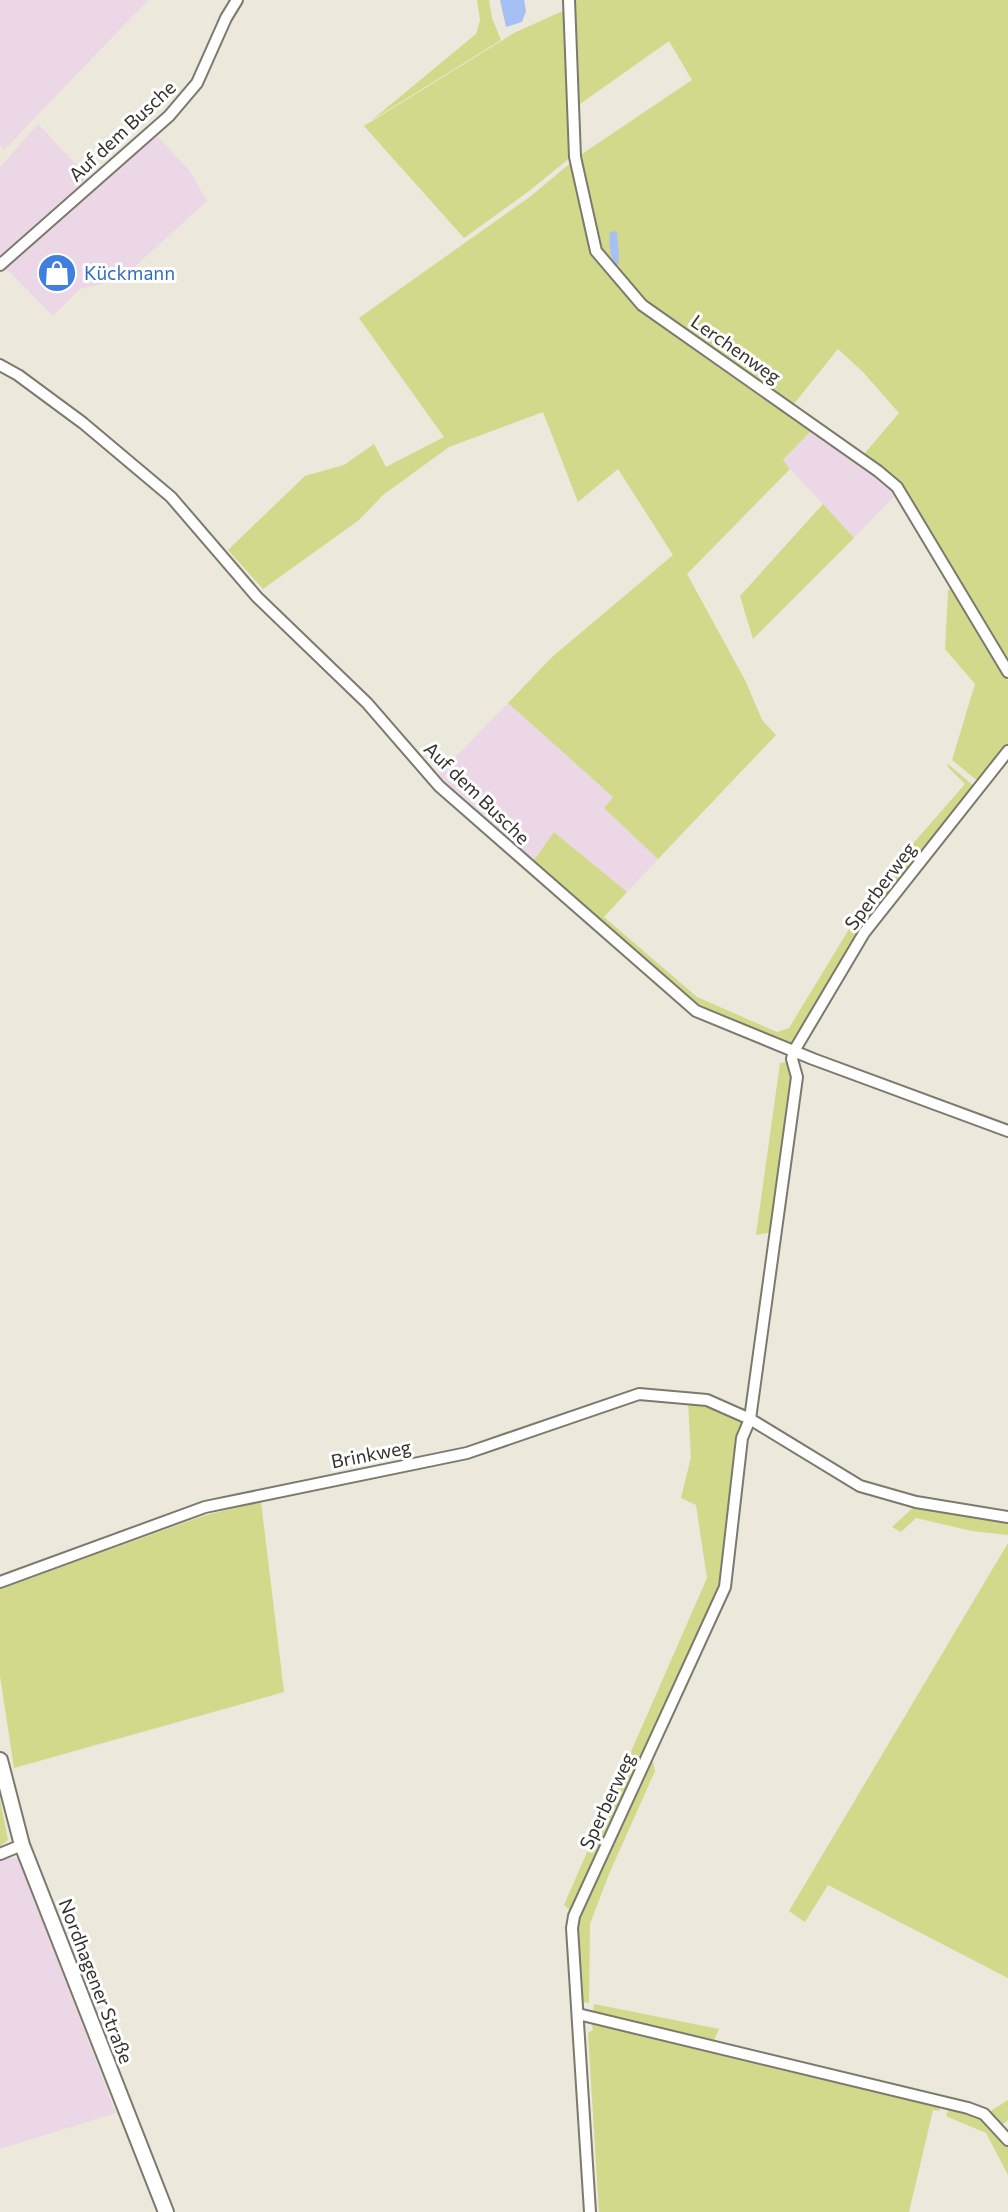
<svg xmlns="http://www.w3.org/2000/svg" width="1008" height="2212" font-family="Commissioner,sans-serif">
<rect width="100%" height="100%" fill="#ece8db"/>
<!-- commercial -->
<path fill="#ecd7e6" d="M0,0h148l-144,150 -4,-5z
M38,124l58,62 58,-53 35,37 18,31 -86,78 -41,10 -27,27 -41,-42 -12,-8v-99z
M813,429l63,45 19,21 -41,43 -71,-77z
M508,703l105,94 -9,11 54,51 -31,33 -73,-60 -23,32 -94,-88z
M3,1858h15l98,255 -116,36v-289z"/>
<!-- green -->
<path fill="#d2d98a" d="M477,0h12l3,18 9,22 -129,80 104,-86 4,-14z
M575,0h433v664l-106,-179 -37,-32 34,-40 -36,-41 -25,-23 -45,56 20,24 -30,31 7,9 -103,105 59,108 16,38 14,15 -118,124 -54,-51 9,-11 -105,-94 44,-46 121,-102 -55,-86 -40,33 -35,-90 -94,35 -66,48 -24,25 -96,69 -35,-39 77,-74 39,-11 30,-21 12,23 58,-30 -85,-119 172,-122 48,-40 113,-76 -23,-39 -89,63z
M565,10l6,147 -42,34 -65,47 -100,-112 150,-93z
M823,504l31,34 -101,101 -13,-43z
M951,587l57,94v66l-29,35 -27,-22 23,-76 -30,-35 3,-58z
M948,764l27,23 -52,65 -129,193 -98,-38 -165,-143 23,-32 73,60 -23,25 93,80 80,35 12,-4 65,-107 56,-74 55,-63 -18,-18z
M789,1062l4,15 -21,155 -16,3 24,-172z
M688,1402l18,1 37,17 -4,17 -17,150 -151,324 -7,-6 143,-327 -11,-73 -15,-7 10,-41z
M261,1502l23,190 -270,76 -14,-92v-87l206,-74z
M916,1505l73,15h19v15l-36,-4 -56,-13 -15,14 -9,-5z
M1008,1543v435l-180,-93 -23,37 -16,-11z
M649,1759l4,3 2,9 -46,103 -19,50 -1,79 -10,-1 -3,-84z
M0,1799l8,41 -8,7z
M594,2004l125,25 -6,14 -121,-28z
M591,2021l350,83 -2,7 -6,-1 -24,102h-310l-11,-179 5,-3z
M1008,2100v20l-7,6 -12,-11 3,-5z
M950,2105l33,11 17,18 8,13v28l-22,-42 -40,-17z"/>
<!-- water -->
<path fill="#a6c0f6" d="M500,0h24l2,11 -4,11 -16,5z
M617,231c0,12 5,28 -1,38 -5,-11 -8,-25 -6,-37z"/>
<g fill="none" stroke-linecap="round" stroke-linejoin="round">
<!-- minor casing -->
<g stroke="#7c796d" stroke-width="14">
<path id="minor" d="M569,0l6,157 21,94 46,54 236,166 19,16 111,185
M0,265l169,-149 28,-33 29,-65 11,-18
M0,365l18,10 65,48 88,74 86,100 110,106 72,83 257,225 117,48 195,72
M0,1582l205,-75 262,-54 172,-59 68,6 43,19 110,67 56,16 92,15
M0,1854l22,-9
M578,2014l390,94 16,6 24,26
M590,2212l-18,-284 2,-12 151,-329 17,-149 8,-19 47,-342 -5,-18 2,-8 70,-118 144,-182"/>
</g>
<!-- tertiary casing -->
<g stroke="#7c796d" stroke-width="18">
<path id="tertiary" d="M0,1760l22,85 144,367"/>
</g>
<!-- minor -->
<use href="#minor" stroke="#fff" stroke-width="10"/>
<!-- tertiary -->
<use href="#tertiary" stroke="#fff" stroke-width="14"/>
</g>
<!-- icons -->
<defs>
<g id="shop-disc" transform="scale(2.0125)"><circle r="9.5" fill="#3f7fe0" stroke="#fff"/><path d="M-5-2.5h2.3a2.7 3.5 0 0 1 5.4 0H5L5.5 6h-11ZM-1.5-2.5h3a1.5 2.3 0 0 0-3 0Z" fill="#fff"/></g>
</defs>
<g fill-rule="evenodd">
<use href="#shop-disc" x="57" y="273"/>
</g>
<g text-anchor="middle" stroke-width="6" stroke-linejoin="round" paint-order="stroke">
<!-- street labels -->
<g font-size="19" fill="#34332d" stroke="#fff">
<text transform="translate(122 131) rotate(-43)" y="7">Auf dem Busche</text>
<text transform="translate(736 349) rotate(35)" y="7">Lerchenweg</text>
<text transform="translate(477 793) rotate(44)" y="7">Auf dem Busche</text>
<text transform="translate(880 886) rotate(-53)" y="7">Sperberweg</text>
<text transform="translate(371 1454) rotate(-11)" y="7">Brinkweg</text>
<text transform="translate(607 1801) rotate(-65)" y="7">Sperberweg</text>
<text transform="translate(96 1981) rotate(69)" y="7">Nordhagener Straße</text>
</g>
<!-- shop labels -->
<g font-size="19" fill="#366cbe" stroke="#fff" text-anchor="start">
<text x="84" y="280">Kückmann</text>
</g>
</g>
</svg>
